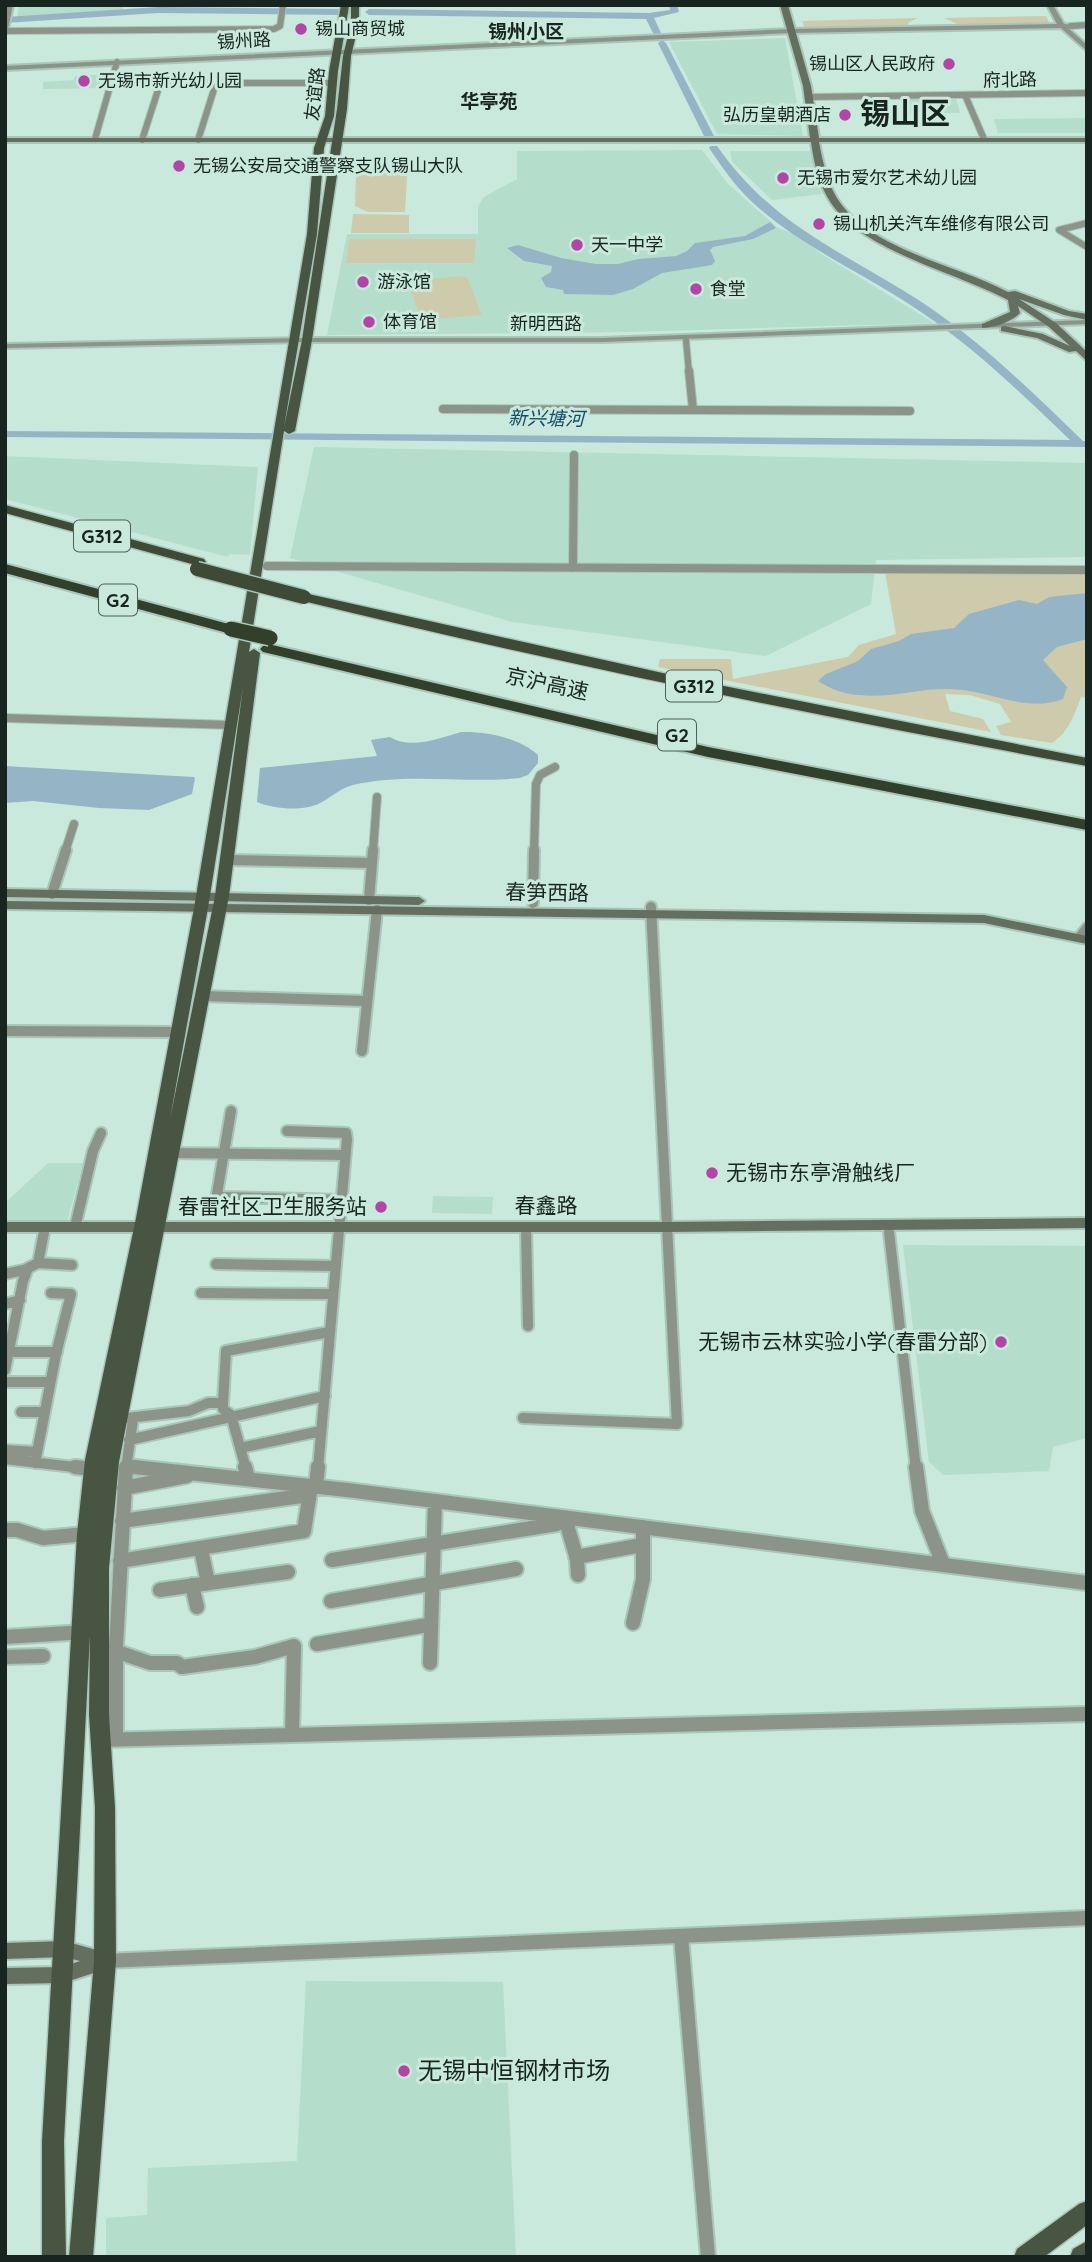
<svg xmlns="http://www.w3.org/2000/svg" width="1092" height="2262" font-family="Quicksand,'Noto Sans SC',sans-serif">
<rect width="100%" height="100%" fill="#c8e9db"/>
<!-- built -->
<path fill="#b5ddcc" d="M19,5h104v5l-106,9z
M785,38l18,98 -86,-2 -48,-92z
M110,74l-4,14 -63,1v-7l31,-2 1,-4z
M956,98l4,15 -55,1 -5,-15z
M1087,118v15h-89l-4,-14z
M702,150l26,34 50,44 17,6 28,21 111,68 -305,9 -302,3 20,-101h131v-28l6,-9 33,-18v-28z
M730,151h80l12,43 -50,6 -40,-38z
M314,447l773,16v94l-211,3 -5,44 -105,52 -253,-34 -223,-64z
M5,456l253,11 -8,88 -20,-1 -2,3 -223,-58z
M48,1163h35l-16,59 -62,-1v-18z
M433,1196l60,1 -1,17 -60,-1z
M903,1245l184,1v192l-34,9 -4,24 -106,4 -14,-13z
M306,1981l197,1 13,275h-410v-39l41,-3 1,-47 149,-7z"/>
<!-- green -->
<path fill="#cecaac" d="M1046,16l4,8 -88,2 -18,-8z
M918,18l-9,4 -2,5 -102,2 -3,-8z
M376,170l31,4 -2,38h-37l-13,-6 1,-29z
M353,214l56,1v18h-58z
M349,239h127l-2,24h-128z
M464,276l4,3 14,36 -58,5 -3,-2 -14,-37z
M885,572h202v126l-6,-1c-7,18 -12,35 -29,46l-51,-8 -5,-9 15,-4 -11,-18 -30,-9 -25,-1 5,17 33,8 8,13 -333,-65 2,-8h71l2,20 115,-22 11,-12 37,-11z"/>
<!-- water -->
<path fill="#95b5c7" d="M770,222l6,6 -23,11 -40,8 -3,3 5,11 -3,4 -50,8 -29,16 -20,6 -49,-1 -1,-4 -17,-3 -5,-9 10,-6 1,-6 -28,-5 -17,-13 11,-3 43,13 35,6h22l20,-5 38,-3 11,-5 8,-8 50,-7z
M1087,593v46l-30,8 -14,13 24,27 -4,12c-33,13 -67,-5 -101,-9 -36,-5 -68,9 -103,5 -16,-1 -28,-6 -41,-14l8,-7 32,-13 13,-12 28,-8 12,-7 43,-6 15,-14 50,-14 18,4 12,-7z
M461,732c25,-1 59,6 77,23v8l-10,12 -8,3c-55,6 -113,-6 -167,7 -13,3 -21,12 -33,18 -17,9 -46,6 -63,-1l3,-34 117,-12 -6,-16 19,-3c21,13 49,1 71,-5z
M5,766l188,11 2,1 -3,16 -43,16 -50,-2 -66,-7 -28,2z"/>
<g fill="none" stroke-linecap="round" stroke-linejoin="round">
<!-- river -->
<path fill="#95b5c7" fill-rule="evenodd" d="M669,5h8l2,7 -25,6 7,15 -4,3 -4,-3 -7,-14 -277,-4 -4,-3 4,-3 280,4 21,-3z
M158,7l180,2 4,3 -4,3 -180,-2 -153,10v-6z
M662,40l4,3 48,93 -2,2 -8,-2 -46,-93z
M711,146h6c58,83 129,106 209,159 58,39 107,88 157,136h4v6l-1082,-10v-6l1065,9c-47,-45 -94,-91 -149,-128 -55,-38 -119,-64 -169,-110 -17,-16 -30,-35 -43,-54z"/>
<!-- minor-far3 casing -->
<g stroke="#a8c6b9" stroke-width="8">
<path id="minor-far3" d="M1071,26l16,-1
M5,31l269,-2 6,-3 3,-21
M965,95l19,44
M809,97l278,-4
M95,139l22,-77
M142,140l18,-56 56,-1
M198,140l18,-57h116
M1087,223l-28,7 28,17
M686,340l3,33"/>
</g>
<!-- minor-far2 casing -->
<g stroke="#a8c6b9" stroke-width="10">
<path id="minor-far2" d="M689,371l4,39
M443,409l467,2
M267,566l820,4
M573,568l1,-113
M5,718l226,7
M65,852l9,-28
M373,852l4,-55
M534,852l2,-68 4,-9 15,-8"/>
</g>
<!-- minor-far1 casing -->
<g stroke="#a8c6b9" stroke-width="14">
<path id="minor-far1" d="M227,860l145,3
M52,894l14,-44
M369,900l4,-50
M533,903l1,-53
M1080,937l7,-9
M202,996l164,5
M5,1031l173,1
M362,1051l15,-141
M231,1111l-14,83 5,3 119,3
M287,1131l59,2 1,6 -29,330
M171,1153l174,2
M75,1227l18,-76 8,-18
M526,1227l2,99
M889,1232l27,237
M38,1263l34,2
M216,1264l119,2
M5,1274l23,-5
M201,1293l131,1
M5,1304l15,-4
M5,1352h52
M5,1370l18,-89 5,-13 10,-5 7,-36
M5,1382h45
M223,1403l3,-52 103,-19
M21,1412h24
M127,1418l62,-7 19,-8h15v6l8,6 15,54
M523,1418l154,6 -26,-517
M129,1440l196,-44
M240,1448l81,-17
M5,1450l32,2
M5,1459l86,10
M35,1463l21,-109 15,-60 -20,-1
M125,1466l25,3
M126,1469l7,-50"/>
</g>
<!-- minor casing -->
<g stroke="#a8c6b9" stroke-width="18">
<path id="minor" d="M75,1467l18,2
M134,1467l213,23 740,93
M245,1467l3,11
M916,1467l6,44 21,53
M316,1486l2,-19
M124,1488l63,-12
M122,1521l187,-26
M5,1530h12l26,8 43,-4
M201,1549l7,34
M576,1557l66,-12
M332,1560l225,-36 8,-6 12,41 1,16
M120,1561l184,-30 7,-45
M192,1585l5,22
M160,1590l128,-18
M331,1601l185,-32
M633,1623l10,-44v-52
M5,1637l80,-5
M317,1644l111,-19
M115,1651l35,12h27l5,4 73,-10 39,-11 -2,89
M5,1657l38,-1
M430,1663l5,-162
M116,1739v-93l10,-179
M101,1740l986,-26
M681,1936l27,321
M105,1961l982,-43"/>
</g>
<!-- tertiary casing -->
<g stroke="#a8c6b9" stroke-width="4">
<path id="tertiary" d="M7,5h6l-5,24 -3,2z
M1047,5h6l11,19 9,1v2l-5,1 19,17v6l-26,-23 -270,5 -786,37v-4l786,-37 266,-5z
M1087,320v4l-485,18h-295l-302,6v-4l302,-6h295z"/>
</g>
<!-- secondary casing -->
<g stroke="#a8c6b9" stroke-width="4">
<path id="secondary" d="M780,5h8l23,81 8,52h268v4h-268c4,21 9,45 22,62 35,47 116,61 167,88l7,-1 54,20 18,3v6l-23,-5 -45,-16 37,24 31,29v9l-11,-10 -7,1 -32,-14 -36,-7v-4l3,-1 39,8 27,12 -21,-19 -31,-21 2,7c-8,9 -27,15 -38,15v-4l28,-12 -2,-12c-50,-27 -146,-49 -177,-97 -12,-18 -17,-39 -20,-61h-806v-4h805l-7,-52z
M5,889l414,8 6,4 -6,4 -414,-8z
M5,901l979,14 103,21v8l-103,-21 -979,-14z
M1087,1218v10l-419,4h-663v-10h663z
M64,1941l47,13 3,7 -2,6 -49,16 -58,1v-16l58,-1 17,-6 -16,-4 -59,2v-16z"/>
</g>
<!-- primary casing -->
<g stroke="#a8c6b9" stroke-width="3">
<path id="primary" d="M341,5h8l-1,7 -10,59 -4,45 -10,32 -7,86 -33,193 18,-87 35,-231 6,-53 8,-33v-18h8v18l-8,33 -4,53 -35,231 -17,91 -6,3 -5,-3 -35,221 5,-3 6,4 -31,243 -110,566 -10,106v147l6,93 1,153 -23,296h-24l25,-296 1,-153 -6,-93 1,-80 -26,506 2,116h-24v-116l35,-607 8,-74 51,-242 58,-310 113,-674 7,-86 11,-32 4,-45zM243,687l-28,209 -45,223 38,-211z
M1087,2201v24l-43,32h-30l3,-8 62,-45z
M1087,2241v16h-17l3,-8z"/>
</g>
<!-- trunk casing -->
<g stroke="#a8c6b9" stroke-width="3">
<path id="trunk" d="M5,505l199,54 2,3 -7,4 -194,-53z
M304,593l390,87 393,78v8c-264,-49 -527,-102 -788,-166v-6z"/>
</g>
<!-- motorway casing -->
<g stroke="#a8c6b9" stroke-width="4">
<path id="motorway" d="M5,564l231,62 3,3 -8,5 -226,-61z
M268,644l440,103 379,73v10l-379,-73 -445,-105 -3,-3 3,-3z"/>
</g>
<!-- minor-far3 -->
<use href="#minor-far3" stroke="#8c9389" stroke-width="6"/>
<!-- minor-far2 -->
<use href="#minor-far2" stroke="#8c9389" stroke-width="8"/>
<!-- minor-far1 -->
<use href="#minor-far1" stroke="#8c9389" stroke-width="10"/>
<!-- minor -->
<use href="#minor" stroke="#8c9389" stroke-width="14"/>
<!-- tertiary -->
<use href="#tertiary" fill="#8c9389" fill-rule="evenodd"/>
<!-- secondary -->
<use href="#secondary" fill="#656f60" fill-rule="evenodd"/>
<!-- primary -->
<use href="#primary" fill="#495543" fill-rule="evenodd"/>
<!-- trunk -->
<use href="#trunk" fill="#3e4a36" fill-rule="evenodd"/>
<!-- motorway -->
<use href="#motorway" fill="#323f2a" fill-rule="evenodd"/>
<!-- trunk-bridge casing -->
<g stroke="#a8c6b9" stroke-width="17" stroke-linecap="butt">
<path id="trunk-bridge" d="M197,569l107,28"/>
</g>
<!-- motorway-bridge casing -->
<g stroke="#a8c6b9" stroke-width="18" stroke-linecap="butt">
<path id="motorway-bridge" d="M231,629l39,9"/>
</g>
<!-- trunk-bridge -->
<use href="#trunk-bridge" stroke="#3e4a36" stroke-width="14"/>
<!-- motorway-bridge -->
<use href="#motorway-bridge" stroke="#323f2a" stroke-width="15"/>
</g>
<!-- markers -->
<g fill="#b146a7" stroke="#c8e9db" stroke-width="2.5">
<circle cx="301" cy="29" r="7"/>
<circle cx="949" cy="64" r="7"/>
<circle cx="84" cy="81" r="7"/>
<circle cx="845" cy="115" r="7"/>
<circle cx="179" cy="166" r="7"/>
<circle cx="783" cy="178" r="7"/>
<circle cx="819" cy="224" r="7"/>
<circle cx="577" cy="245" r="7"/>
<circle cx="363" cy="282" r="7"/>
<circle cx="696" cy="289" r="7"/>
<circle cx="369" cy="322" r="7"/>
<circle cx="712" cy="1173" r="7"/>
<circle cx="381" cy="1207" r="7"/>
<circle cx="1001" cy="1342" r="7"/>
<circle cx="404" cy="2071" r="7"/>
</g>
<g text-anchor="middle" stroke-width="6" stroke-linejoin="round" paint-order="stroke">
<!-- far-poi labels -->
<g font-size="18" fill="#18241f" stroke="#c8e9db" text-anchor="start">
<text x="315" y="35">锡山商贸城</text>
<text x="935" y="70" text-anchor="end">锡山区人民政府</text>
<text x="98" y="87">无锡市新光幼儿园</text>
<text x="831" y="121" text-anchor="end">弘历皇朝酒店</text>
<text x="193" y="172">无锡公安局交通警察支队锡山大队</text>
<text x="797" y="184">无锡市爱尔艺术幼儿园</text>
<text x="833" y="230">锡山机关汽车维修有限公司</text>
<text x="591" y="251">天一中学</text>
<text x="377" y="288">游泳馆</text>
<text x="710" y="295">食堂</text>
<text x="383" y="328">体育馆</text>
</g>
<!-- far-street labels -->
<g font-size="18" fill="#18241f" stroke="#c8e9db">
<text transform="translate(244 41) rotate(-3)" y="6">锡州路</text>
<text transform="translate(1010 80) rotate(-1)" y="6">府北路</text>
<text transform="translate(315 94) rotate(-83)" y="6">友谊路</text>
<text x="546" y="330">新明西路</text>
</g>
<!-- far-neighbourhood labels -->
<g font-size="19" font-weight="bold" fill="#18241f" stroke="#c8e9db">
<text x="526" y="38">锡州小区</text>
<text x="489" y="108">华亭苑</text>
</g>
<!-- far-water labels -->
<g font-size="19" font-style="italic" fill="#124e69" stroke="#c8e9db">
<text transform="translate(546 418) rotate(1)" y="7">新兴塘河</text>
</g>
<!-- shield labels -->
<g fill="#c8e9db" stroke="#4d5f57" stroke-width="2">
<rect x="74" y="520.5" width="56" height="31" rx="5"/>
<rect x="99" y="584.5" width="38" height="31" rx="5"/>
<rect x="666" y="670.5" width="56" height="31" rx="5"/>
<rect x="658" y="719.5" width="38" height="31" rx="5"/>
</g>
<g font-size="19" font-weight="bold" fill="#18241f">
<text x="102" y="543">G312</text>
<text x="118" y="607">G2</text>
<text x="694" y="693">G312</text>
<text x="677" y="742">G2</text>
</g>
<!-- street labels -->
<g font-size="21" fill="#18241f" stroke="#c8e9db">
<text transform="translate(547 684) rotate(12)" y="7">京沪高速</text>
<text transform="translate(547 893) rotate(1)" y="7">春笋西路</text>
<text x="546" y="1213">春鑫路</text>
</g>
<!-- poi labels -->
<g font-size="21" fill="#18241f" stroke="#c8e9db" text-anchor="end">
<text x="726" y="1180" text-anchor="start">无锡市东亭滑触线厂</text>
<text x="367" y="1214">春雷社区卫生服务站</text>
<text x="987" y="1349">无锡市云林实验小学(春雷分部)</text>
</g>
<!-- near-poi labels -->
<g font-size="24" fill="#18241f" stroke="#c8e9db" text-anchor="start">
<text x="418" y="2079">无锡中恒钢材市场</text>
</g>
<!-- far-town labels -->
<g font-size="30" font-weight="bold" fill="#18241f" stroke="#c8e9db">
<text x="905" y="124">锡山区</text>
</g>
</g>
<!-- border -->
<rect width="1092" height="2262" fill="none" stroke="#18241f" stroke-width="14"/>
</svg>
